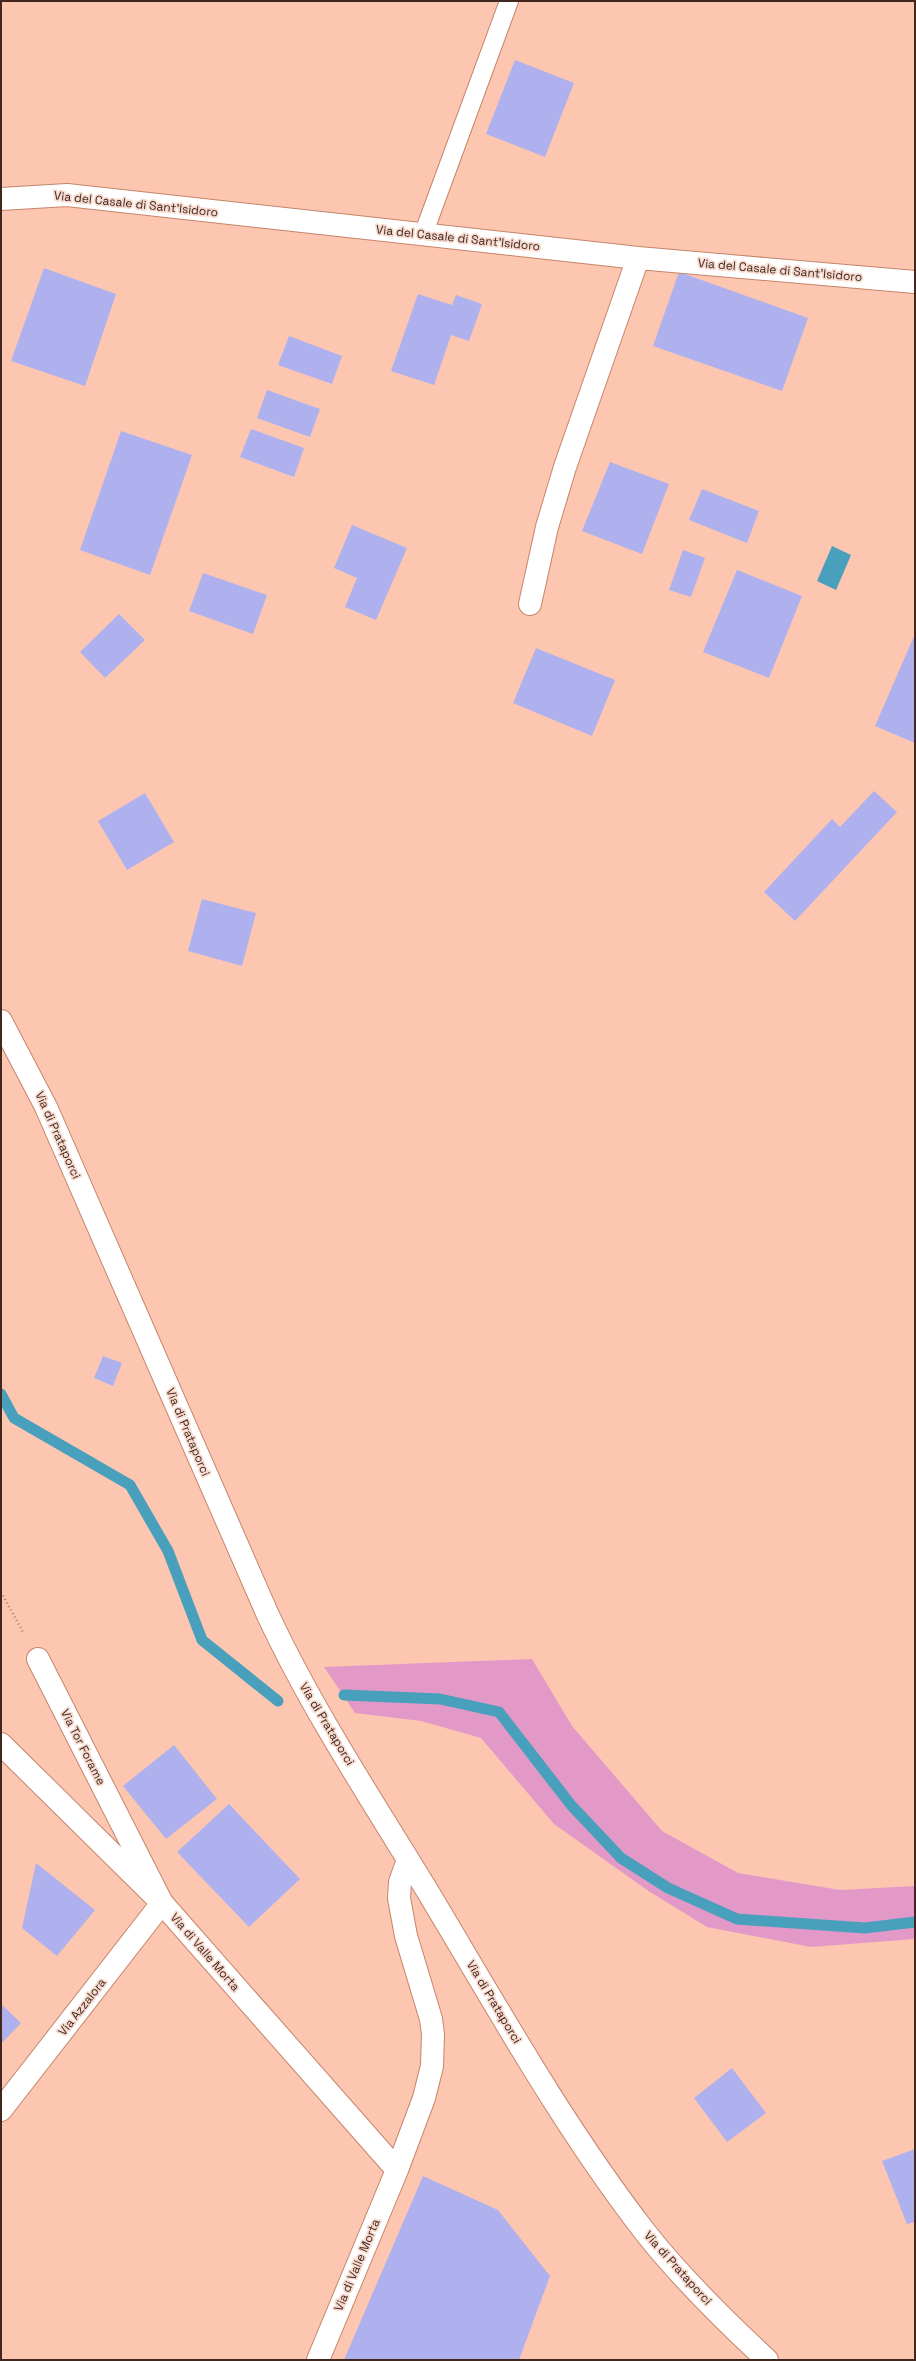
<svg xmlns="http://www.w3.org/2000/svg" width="916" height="2361" font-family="'Space Grotesk',sans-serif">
<rect width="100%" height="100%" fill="#fdc6b0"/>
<!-- green -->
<path fill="#e399c7" d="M532,1659l40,67 90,105 76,42 102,17 75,-4v53l-104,8 -104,-20 -57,-35 -96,-68 -73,-86 -60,-17 -66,-8 -31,-46z"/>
<!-- water -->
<path fill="#48a0bc" d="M832,546l19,9 -15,35 -19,-9z"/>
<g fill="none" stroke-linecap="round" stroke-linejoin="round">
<!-- stream -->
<path stroke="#48a0bc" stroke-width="11" d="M1,1394l13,24 116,67 38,66 34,89 76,61
M344,1695l96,4 59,13 72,93 50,53 47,30 69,31 128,9 50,-6"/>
</g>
<!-- building -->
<path fill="#afb1ef" d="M515,60l59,23 -29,74 -59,-23z
M44,268l72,26 -31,92 -74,-25z
M679,272l129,46 -26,73 -129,-45z
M418,294l34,11 4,-10 26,9 -13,37 -18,-6 -17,50 -43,-14z
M289,336l53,20 -10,28 -54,-19z
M267,390l53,19 -10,28 -53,-19z
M251,429l53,19 -10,29 -54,-20z
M121,431l71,24 -42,120 -70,-25z
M610,462l59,22 -27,70 -60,-23z
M702,489l57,22 -12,32 -58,-23z
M352,525l55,23 -31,72 -31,-13 12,-29 -23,-10z
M683,550l22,8 -14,39 -22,-7z
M737,570l65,26 -33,82 -66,-26z
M203,573l64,22 -14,39 -64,-23z
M119,614l26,26 -40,38 -25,-26z
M915,634v109l-40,-17z
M536,648l79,32 -23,56 -79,-33z
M874,791l23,21 -102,109 -31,-29 68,-73 8,8z
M145,793l29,49 -47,28 -29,-49z
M202,899l54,14 -14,53 -54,-15z
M103,1356l19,7 -9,23 -19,-8z
M174,1745l43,54 -51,40 -43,-53z
M229,1804l71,75 -51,48 -72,-75z
M36,1863l59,47 -38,46 -35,-28z
M1,2004l20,19 -20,21z
M732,2068l34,45 -39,29 -33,-44z
M915,2149v73l-8,2 -25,-63z
M423,2176l75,34 52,66 -31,84h-175z"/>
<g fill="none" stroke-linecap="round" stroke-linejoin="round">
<!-- service casing -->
<g stroke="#c5856b" stroke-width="20">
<path id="service" d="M423,235l86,-234"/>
</g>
<!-- minor casing -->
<g stroke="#c5856b" stroke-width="24">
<path id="minor" d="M1,199l66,-4 571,63 277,24
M530,604l17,-77 18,-60 73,-209
M1,1744l161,159 235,267
M1,2110l161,-207 -124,-244
M318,2360l79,-190 27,-72 8,-32 1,-32 -2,-15 -25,-83 -7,-38 1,-16 8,-22"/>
</g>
<!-- tertiary casing -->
<g stroke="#c5856b" stroke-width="24">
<path id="tertiary" d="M1,1021l45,86 221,506c45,97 105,187 161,279 69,115 135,234 217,340 36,46 79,88 122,128"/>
</g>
<!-- path -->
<path stroke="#a67c6c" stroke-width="2.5" stroke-dasharray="1 3" stroke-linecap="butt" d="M1,1592l22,40"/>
<!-- service -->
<use href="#service" stroke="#fff" stroke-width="18"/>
<!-- minor -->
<use href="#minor" stroke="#fff" stroke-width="22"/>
<!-- tertiary -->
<use href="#tertiary" stroke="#fff" stroke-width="22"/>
</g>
<g text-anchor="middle" stroke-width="3.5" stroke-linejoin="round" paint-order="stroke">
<!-- street labels -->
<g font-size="12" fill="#41271d" stroke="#f7dacf">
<text transform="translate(136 204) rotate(6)" y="4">Via del Casale di Sant'Isidoro</text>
<text transform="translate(458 238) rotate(6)" y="4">Via del Casale di Sant'Isidoro</text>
<text transform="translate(780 270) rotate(5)" y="4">Via del Casale di Sant'Isidoro</text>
<text transform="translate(58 1135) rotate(66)" y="4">Via di Prataporci</text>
<text transform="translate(188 1432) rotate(67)" y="4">Via di Prataporci</text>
<text transform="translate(327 1724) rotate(59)" y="4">Via di Prataporci</text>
<text transform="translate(83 1747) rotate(63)" y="4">Via Tor Forame</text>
<text transform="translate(205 1952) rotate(49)" y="4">Via di Valle Morta</text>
<text transform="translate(494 2002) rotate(59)" y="4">Via di Prataporci</text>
<text transform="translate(82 2007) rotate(-52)" y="4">Via Azzalora</text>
<text transform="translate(357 2265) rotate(-67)" y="4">Via di Valle Morta</text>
<text transform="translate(678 2268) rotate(48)" y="4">Via di Prataporci</text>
</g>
</g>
<!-- border -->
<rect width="916" height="2361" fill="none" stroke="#41271d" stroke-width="4"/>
</svg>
